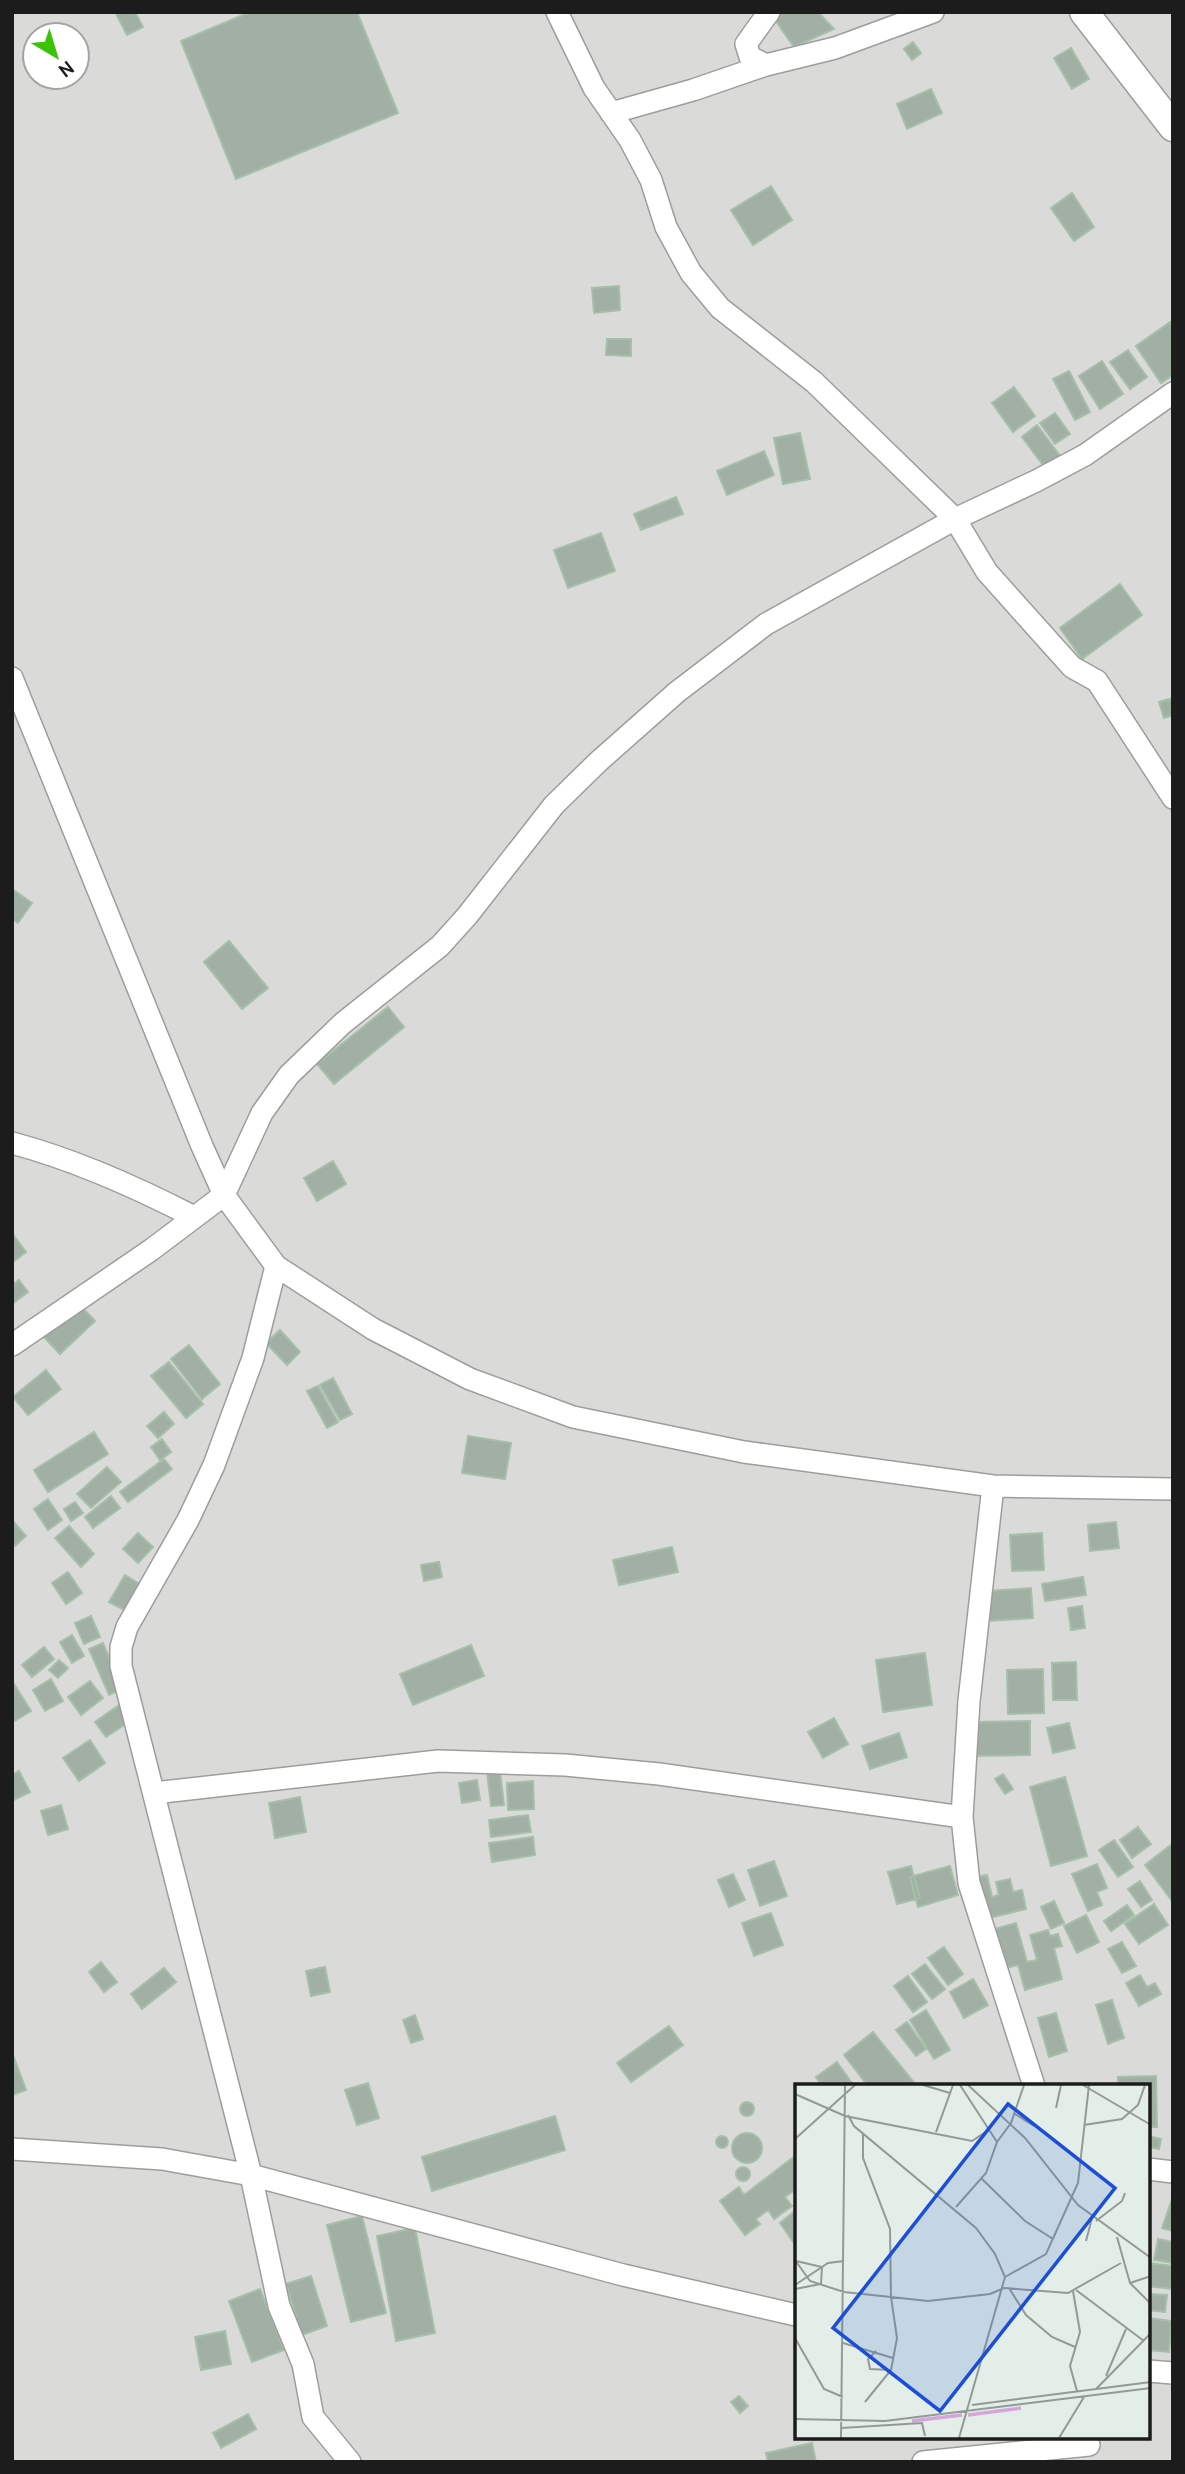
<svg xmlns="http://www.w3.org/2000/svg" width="1185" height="2474" font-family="Cabin,sans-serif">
<rect width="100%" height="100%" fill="#e2eee7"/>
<!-- residential -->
<path fill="#dadbd9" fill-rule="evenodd" d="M12,12h1161v2450h-1161zM35,35h42v42h-42zM796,2086h352v351h-352z"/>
<!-- building -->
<path fill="#a2afa4" stroke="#a5bfa9" stroke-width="2" d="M115,12h20l8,15 -16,8z
M250,12h107l41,101 -162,66 -55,-138z
M782,12h36l16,17 -40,18 -21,-30z
M913,42l8,11 -9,7 -8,-11z
M1071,48l18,31 -17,10 -18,-31z
M931,89l11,24 -35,16 -10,-25z
M771,186l21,34 -39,25 -22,-35z
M1072,193l22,34 -20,14 -23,-33z
M619,286l1,24 -26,3 -2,-25z
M1170,322l3,3v50l-12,8 -25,-37z
M607,339h24v17l-25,-1z
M1128,350l19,27 -17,12 -20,-27z
M1102,361l21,33 -23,15 -21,-33z
M1069,371l21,41 -15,8 -22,-41z
M1014,387l21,29 -22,16 -21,-29z
M1055,413l15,21 -15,10 -15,-21z
M1037,425l24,32 -16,11 -23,-31z
M800,433l10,46 -27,5 -9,-46z
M764,451l10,24 -47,20 -10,-24z
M676,497l7,17 -42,16 -7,-16z
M601,533l14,38 -47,17 -14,-38z
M1120,584l22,31 -60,44 -22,-31z
M1173,698v17l-9,3 -5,-16z
M12,889l20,14 -14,20 -6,-4z
M229,941l39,47 -26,21 -38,-47z
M388,1007l16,20 -70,57 -17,-20z
M333,1161l13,23 -29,17 -13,-23z
M12,1233l14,19 -14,11z
M19,1280l9,12 -16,12v-19z
M77,1302l18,19 -35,33 -18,-19z
M280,1330l20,22 -13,13 -21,-22z
M189,1345l31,39 -18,15 -31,-40z
M169,1362l34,42 -17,14 -35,-42z
M46,1370l15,19 -33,26 -15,-18z
M333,1378l19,36 -12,6 -20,-35z
M318,1386l20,36 -11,6 -20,-37z
M164,1412l10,12 -16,14 -11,-12z
M94,1432l14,22 -60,38 -14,-22z
M468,1436l43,7 -6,36 -43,-6z
M162,1439l9,13 -11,8 -9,-13z
M164,1459l8,10 -44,33 -8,-10z
M107,1467l14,15 -30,26 -14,-14z
M111,1496l9,12 -27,20 -8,-11z
M48,1499l14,21 -14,10 -14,-21z
M75,1502l8,11 -12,8 -7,-12z
M12,1520l14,16 -11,10 -3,-2z
M1116,1522l3,26 -29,3 -2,-26z
M69,1526l25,28 -13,13 -26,-29z
M138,1533l15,14 -15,16 -15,-14z
M1042,1533l2,37 -32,1 -2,-36z
M672,1547l6,25 -59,13 -6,-25z
M439,1562l3,15 -18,4 -3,-16z
M68,1572l14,21 -16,11 -14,-21z
M125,1575l18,11 -15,26 -19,-10z
M1083,1577l3,18 -41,6 -3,-17z
M1031,1588l2,30 -44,3 -2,-30z
M1082,1606l3,22 -14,2 -3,-22z
M91,1616l9,21 -16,7 -9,-21z
M72,1635l12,21 -12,7 -12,-21z
M103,1643l19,46 -13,6 -20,-46z
M471,1645l13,31 -71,29 -13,-31z
M44,1647l10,12 -22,18 -10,-12z
M925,1653l7,52 -49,7 -7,-52z
M59,1660l9,8 -10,10 -9,-8z
M1076,1662l1,38h-24l-1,-37z
M1043,1669l1,44 -36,1 -1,-44z
M51,1679l12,22 -18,10 -12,-21z
M90,1681l13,17 -22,17 -13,-18z
M14,1684l17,27 -18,11 -1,-37z
M122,1703l11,16 -27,18 -11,-15z
M834,1718l14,26 -25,14 -15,-26z
M1030,1721v34l-57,1v-34z
M1069,1723l6,25 -22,5 -6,-25z
M899,1733l8,24 -37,12 -8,-23z
M90,1740l15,23 -26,18 -16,-23z
M19,1771l11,21 -18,9v-26z
M500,1771l4,34 -13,1 -4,-34z
M1003,1774l10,15 -8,5 -10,-15z
M1065,1777l22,79 -36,10 -21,-79z
M477,1780l3,20 -18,3 -3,-20z
M533,1781l1,28 -26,1 -1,-27z
M300,1797l6,35 -31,6 -6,-35z
M61,1805l7,24 -20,6 -7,-24z
M528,1815l3,17 -40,5 -2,-17z
M1138,1827l13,17 -19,14 -12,-18z
M533,1837l2,18 -43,7 -3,-19z
M1114,1840l19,27 -15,10 -19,-27z
M1172,1844l1,56 -1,1 -27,-36z
M774,1861l13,35 -27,10 -12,-36z
M1097,1864l10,24 -10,4 5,13 -14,6 -16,-37z
M911,1866l9,32 -23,6 -9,-32z
M950,1866l8,29 -40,12 -8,-30z
M733,1874l12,26 -16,7 -11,-27z
M987,1875l5,22 7,-2 -3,-13 14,-3 3,13 9,-2 4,19 -41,10 -9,-42z
M1140,1881l12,19 -11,7 -13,-18z
M1054,1901l10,22 -13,6 -10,-22z
M1154,1904l14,21 -29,19 -14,-20z
M1127,1905l7,10 -23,16 -7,-10z
M771,1913l12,32 -29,11 -12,-33z
M1086,1915l13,27 -22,11 -13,-27z
M1016,1923l11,39 10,-2 -7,-25 18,-5 2,6 8,-2 4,12 -8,2 8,31 -37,11 -7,-25 -16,4 -11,-39z
M1122,1942l14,24 -14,7 -14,-24z
M944,1947l19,27 -15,11 -20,-27z
M101,1962l16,20 -13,10 -15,-20z
M925,1964l20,25 -13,10 -20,-25z
M325,1967l5,25 -19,4 -5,-25z
M164,1968l12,14 -34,27 -11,-15z
M1140,1975l7,12 8,-4 6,11 -22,12 -13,-23z
M908,1976l19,26 -14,10 -19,-26z
M973,1979l15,26 -24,13 -14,-26z
M1112,2000l12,38 -16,6 -12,-39z
M926,2010l24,40 -16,9 -24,-39z
M1056,2013l11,38 -18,6 -11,-39z
M415,2015l8,24 -12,4 -8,-23z
M907,2022l19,27 -10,7 -20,-26z
M669,2026l14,19 -52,37 -14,-19z
M873,2032l43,53 -1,1h-47l-24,-31z
M12,2052l14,38 -14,5z
M837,2062l17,24h-32l-6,-9z
M1156,2076l1,51h-9v-41h-30v-9z
M368,2083l11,35 -22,7 -12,-35z
M740 2109a7 7 0 1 1 14 0a7 7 0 1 1-14 0Z
M555,2116l10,34 -133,41 -10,-34z
M732 2148a15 15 0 1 1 30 0a15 15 0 1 1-30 0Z
M716 2142a6 6 0 1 1 12 0a6 6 0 1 1-12 0Z
M1148,2136l13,3 -2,10 -11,-2z
M796,2155v34l-11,8 7,9 -18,13 -6,-9 -12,9 4,5 -15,11 -25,-34 19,-14 5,8z
M736 2174a7 7 0 1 1 14 0a7 7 0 1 1-14 0Z
M1173,2196v35l-11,-3z
M796,2210v36l-16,-23z
M362,2216l24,97 -35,9 -24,-97z
M415,2228l20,105 -39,8 -19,-105z
M1158,2239l15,3v21l-19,-3z
M1148,2263l25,3v23l-25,-3z
M311,2276l16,50 -25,9 -16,-51z
M260,2289l24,61 -32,12 -23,-61z
M1148,2294l19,1 -2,17 -17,-2z
M1148,2318l24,3 -3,31 -21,-2z
M225,2331l6,33 -30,6 -6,-33z
M739,2396l9,10 -8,7 -9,-11z
M248,2414l8,15 -35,19 -8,-15z
M812,2443l4,19h-48l-2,-9z"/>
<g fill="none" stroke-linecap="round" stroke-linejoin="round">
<!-- minor casing -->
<g stroke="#9d9d9d" stroke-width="24">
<path id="minor" d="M557,12l37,76 36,52 21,40 15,47 25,46 29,35 94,74 141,137 32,53 85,95 25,14 76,117
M766,65l-16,-8 -4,-13 23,-32
M611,113l82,-23 73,-25 69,-17 98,-36
M12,678l190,468 22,49 52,71 97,63 97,50 103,38 171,35 249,34 180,3
M12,1143c64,17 124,44 182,74
M276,1266l-23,92 -39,107 -26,55 -61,107 -6,20v19l130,509 28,131 24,58 10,53 37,45
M12,1345l139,-95 73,-55 38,-82 27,-38 54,-52 97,-77 27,-30 87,-111 45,-44 78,-69 89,-68 189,-105 81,-38 49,-26 88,-62
M993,1486l-24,215 -7,116 7,66 65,203
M154,1793l284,-32 127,4 94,9 303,43
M12,2149l150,10 89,16 372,100 173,40
M1148,2169l25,3
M1148,2371l25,2
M923,2462l166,-17"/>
</g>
<!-- tertiary casing -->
<g stroke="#9d9d9d" stroke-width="31">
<path id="tertiary" d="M1084,12l89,115"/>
</g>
<!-- minor -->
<use href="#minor" stroke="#fff" stroke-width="21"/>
<!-- tertiary -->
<use href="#tertiary" stroke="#fff" stroke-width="28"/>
</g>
<!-- overview -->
<g transform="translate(795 2084)">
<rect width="355" height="355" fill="#e2eee7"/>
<path fill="none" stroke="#d7a4da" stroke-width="3.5" d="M173,331l53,-7M117,337l50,-6"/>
<path fill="none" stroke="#939a96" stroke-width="2" d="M128,1l27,8M165,1l37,57M173,1l57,53 53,67 73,53M288,1l68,40M0,10l50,22 127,25 15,-10M261,24l5,-23M220,30l19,12M53,31l6,11 122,102 19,26 10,23 -46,161M289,41l38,-6 16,-14 7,-20M141,48l17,-47M68,50v24l27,71 1,68 6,41 -6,32 -26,32M0,55l60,-54M187,95l43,42 28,18M161,123l30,-34 11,-31 14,-19 13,-38M301,137l26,-20 3,-8M322,153l13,46 21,21M291,157l6,-23M0,176l15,21 34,11 84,9 62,-7 14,-6 64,5 53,-30M210,193l41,-23 32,-71 11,-98M335,199l21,-7M0,201l33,-22 16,-2M214,204l17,27 26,22 23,10M0,205l26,-5 1,-17 -26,-6M281,206l68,51M278,207l7,41 -10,34 7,25M0,254l29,51 19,8M48,259l50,15M81,267l-8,8 2,10 21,1M311,292l20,-47M301,305l55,-56M177,321l179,-23M0,335l90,2 266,-33M46,344l81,-5 3,13M46,354l4,-353M264,354l25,-41"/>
<path fill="#1d4ed8" fill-opacity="0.15" stroke="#1d4ed8" stroke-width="3.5" d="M213,20l107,84 -175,223 -107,-83z"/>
<rect width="355" height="355" fill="none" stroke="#1c1c1c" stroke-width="3.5"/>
</g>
<!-- border -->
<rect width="1185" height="2474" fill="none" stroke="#1c1c1c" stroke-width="28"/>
<!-- north arrow -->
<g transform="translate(56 56) rotate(142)"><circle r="33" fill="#ffffff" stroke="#a4a4a4" stroke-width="2"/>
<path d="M0-5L12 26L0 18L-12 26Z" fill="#3bc306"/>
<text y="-10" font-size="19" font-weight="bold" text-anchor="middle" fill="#1c1c1c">N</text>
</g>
</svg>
